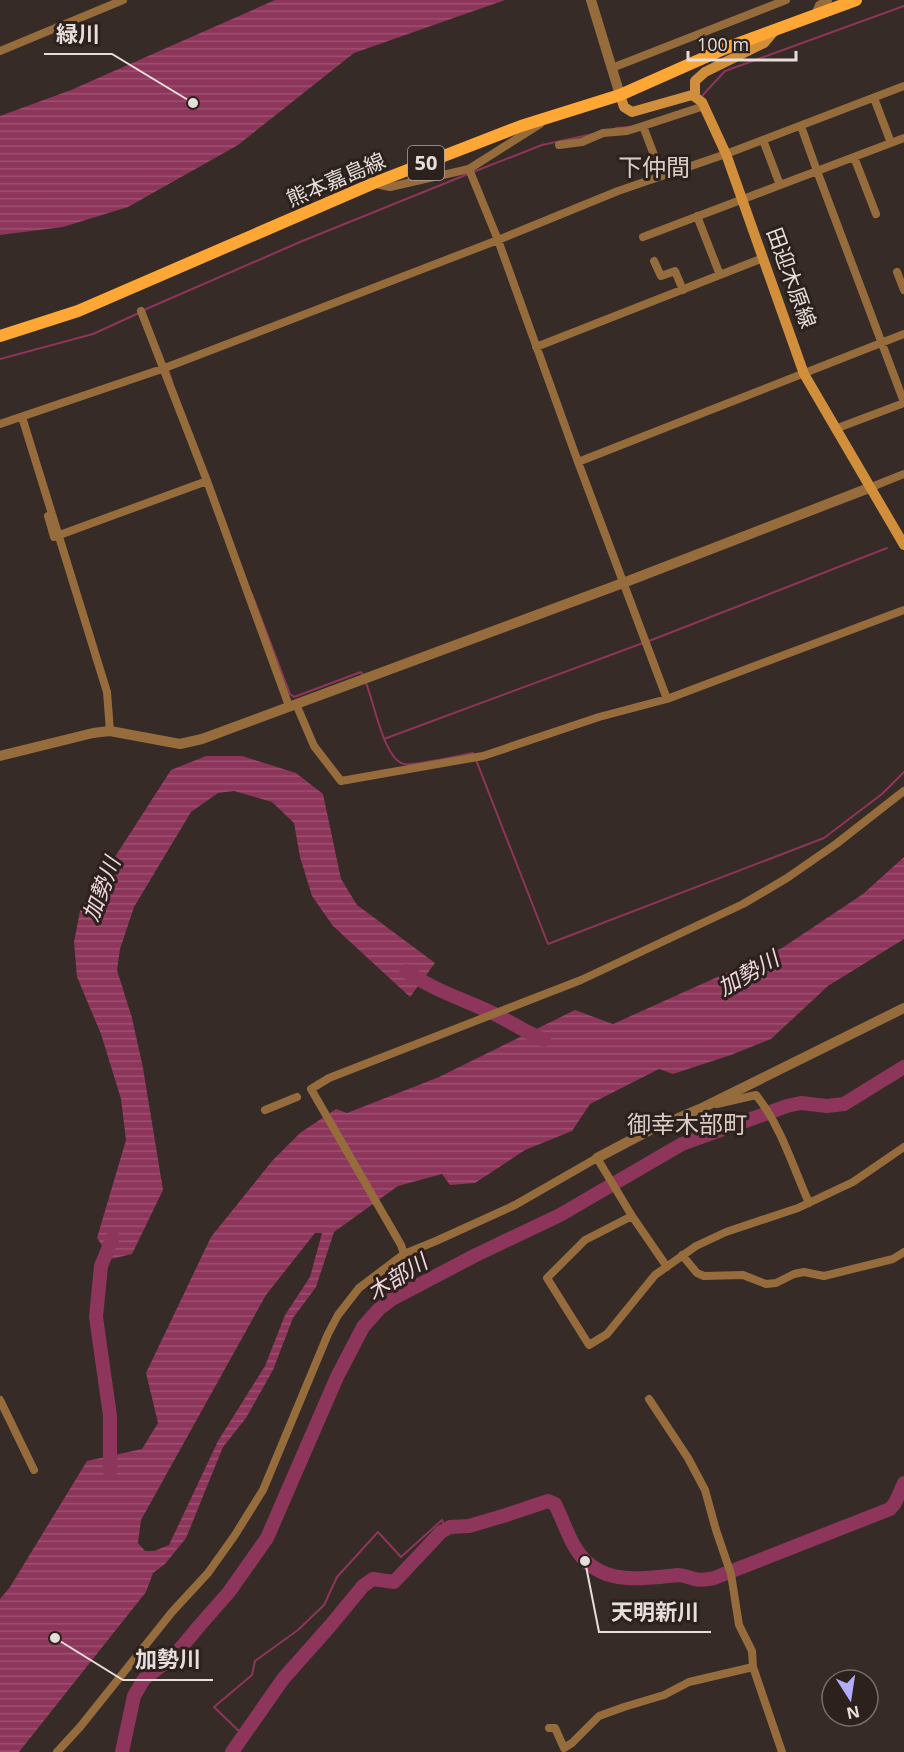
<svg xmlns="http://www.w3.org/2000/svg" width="904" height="1752" font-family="'Open Sans','Noto Sans JP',sans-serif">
<defs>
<pattern id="water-rules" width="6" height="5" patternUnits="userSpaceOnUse" patternTransform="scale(1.5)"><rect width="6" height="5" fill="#8d355b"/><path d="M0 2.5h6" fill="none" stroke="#9d5272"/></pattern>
</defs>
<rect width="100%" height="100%" fill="#362b26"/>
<!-- water -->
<path fill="url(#water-rules)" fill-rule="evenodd" d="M275,0h230l-151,53 -116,92 -110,62 -65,20 -63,8v-119l71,-26z
M206,756h36l54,17 27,21 18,85 16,26 78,58 -25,34 -77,-71 -21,-30 -12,-39 -6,-34 -22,-21 -38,-11 -16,2 -27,19 -57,95 -14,42 -3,21 15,48 11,50 20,122 -31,64 -21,5 -14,-21 29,-98 -5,-41 -20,-65 -24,-57 -3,-35 6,-31 91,-141z
M904,857v82l-76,47 -57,53 -40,16 -58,19 -14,-5 -69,35 -18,27 -47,19 -50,33 -25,2 -8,-11 -44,12 -64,46 -18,55 -23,31 -20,52 -27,48 -23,29 -37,91 -21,26 -12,9 -7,19 -127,160h-19v-153l10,-12 77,-126 55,-12 16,-26 -12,-50 65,-136 61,-76 28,-28 36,-24 11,4 92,-36 136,-67 38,14 169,-76 81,-54zM315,1233h7l-12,44 -25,38 -20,51 -47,75 -49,104 -15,6h-9l-7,-8 3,-23 125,-225z
M128,1697l10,6 -11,49h-11z"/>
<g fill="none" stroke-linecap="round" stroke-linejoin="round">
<!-- stream -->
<path stroke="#8d355b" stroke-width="2" d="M701,97l24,-26 179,-65
M616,128l13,-1
M473,172l69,-27 51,-11
M144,310l156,-68 168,-68
M0,359l93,-25 46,-21
M168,369l4,12
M252,594l38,100 4,3 67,-25 2,3
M649,641l238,-93
M366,683c8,19 18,77 38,81 9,2 57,-9 69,-11l1,2
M384,739l259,-96
M476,760l72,184 276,-106 58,-44 22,-22
M243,1735l-29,-28 38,-32 3,-14 43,-31 26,-25 13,-28 41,-45 23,25 41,-37 5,12"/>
<!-- river -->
<path stroke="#8d355b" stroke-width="14" d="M406,971c26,18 51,26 80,39 19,8 37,21 58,30
M110,1472v-56l-14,-99 5,-51 12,-29
M122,1752l12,-56 10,-17 30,-23 26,-31 29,-33 38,-54 70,-161 26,-50 16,-18 13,-10 84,-44 84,-40 122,-71 105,-38 14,-3 26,3 17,-2 60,-37
M232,1752l51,-73 47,-53 33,-40 10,-7 21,3 47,-50 9,-5 19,-1 34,-10 45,-15 7,3c6,12 11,26 17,38 23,45 64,37 106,33 7,0 11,3 17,4 6,2 13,0 19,-1l176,-69 5,-6 9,-20"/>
<!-- minor -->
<path stroke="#966c3c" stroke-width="8" d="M815,15l4,-10 9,-5
M0,51l123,-51
M617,66l169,-66
M874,98l17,45
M904,138l-87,33 87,231
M763,140l17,45
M559,145l23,-3 21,-9 24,-2 16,-5
M854,157l22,57
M469,169l29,71 80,222 89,237
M662,176l-19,-50 61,-20
M376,184l14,3 79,-18 71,-45
M697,216l23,59
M643,237l174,-66 -16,-45
M654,261l7,15 14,-5 8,19
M897,272l7,18
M141,311l66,170 82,225
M536,347l227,-89
M22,417l85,275 3,39
M0,424l162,-55 336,-129 120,-49 108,-37 178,-68
M835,429l69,-26
M578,462l326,-128
M869,488l35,-14
M48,516l6,21 153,-56
M296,704l18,42 27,35 142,-25 116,-39 68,-18 237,-89
M717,1104l39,-9c25,31 37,72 53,108
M265,1110l32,-13
M632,1216l-47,24 -38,38 42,67 18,-11 48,-59 41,-29 30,-14 72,-24 55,-26 51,-35
M404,1254l-3,-9 -90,-156 18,-11 252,-98 162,-76 44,-26 49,-34 68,-53
M682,1255l15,18 7,3 39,-1 23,9 10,-1 18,-9 10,-2 20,4 69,-17 11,-7
M649,1399l39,59 17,32 11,40 15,44 8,51 13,26 1,16 29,85
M0,1400l34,70
M549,1728h6l9,20 8,-5 27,-27 25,-9 40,-12 25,-13 64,-15
M57,1752l23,-25 92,-115 36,-39 27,-38 28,-45 65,-156 10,-19 21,-27 45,-34 32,-13 79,-36 82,-47 35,58 35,51"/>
<!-- tertiary -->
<path stroke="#966c3c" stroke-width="10" d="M591,0l29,95
M0,756l93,-23 17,-2 70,13 22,-5 421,-156 246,-95
M597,1158l53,-28 54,-23 200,-99"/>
<!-- secondary -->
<path stroke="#d18e3b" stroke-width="10" d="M620,95l4,12 8,5 60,-17 10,7 24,52 78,220 100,171
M695,97v-16l10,-9 59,-29 12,-14"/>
<!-- primary -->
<path stroke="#fea735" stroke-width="12" d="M0,336l78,-25 296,-128 147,-57 99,-31 106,-47 130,-48"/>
</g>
<g text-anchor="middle" stroke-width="6" stroke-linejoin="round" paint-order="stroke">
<!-- shield labels -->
<rect fill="#2c211d" stroke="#aea5a2" stroke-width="1.5" x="408" y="146" width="36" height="34" rx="4.5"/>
<g font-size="20" font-weight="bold" fill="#e6dedb">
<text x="426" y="170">50</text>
</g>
<!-- street labels -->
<g font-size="21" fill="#e6dedb" stroke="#2c211d">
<text transform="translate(336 180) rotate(-23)" y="7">熊本嘉島線</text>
<text transform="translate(791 278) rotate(70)" y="7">田迎木原線</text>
</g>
<!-- water labels -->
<g font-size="22" font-style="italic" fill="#f2d7e0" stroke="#2c211d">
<text transform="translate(101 889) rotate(-69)" y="8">加勢川</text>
<text transform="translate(748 973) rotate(-30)" y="8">加勢川</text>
<text transform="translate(397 1277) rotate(-32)" y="8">木部川</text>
</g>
<!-- quarter labels -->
<g font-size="24" fill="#dbcdc6" stroke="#2c211d">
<text x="654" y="176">下仲間</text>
<text x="687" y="1133">御幸木部町</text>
</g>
</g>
<!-- callouts -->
<path fill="none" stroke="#e6dedb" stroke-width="2" d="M193 103L112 54H44M585 1561L599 1632H711M55 1638L123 1680H213"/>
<g fill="#e6dedb" stroke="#2c211d" stroke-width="2">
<circle cx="193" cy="103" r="6"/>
<circle cx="585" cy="1561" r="6"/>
<circle cx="55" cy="1638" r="6"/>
</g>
<g font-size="22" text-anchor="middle" font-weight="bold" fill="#e6dedb" stroke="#2c211d" stroke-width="6" stroke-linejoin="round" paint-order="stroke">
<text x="78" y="42">緑川</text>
<text x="655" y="1620">天明新川</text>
<text x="168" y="1667">加勢川</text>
</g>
<!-- north arrow -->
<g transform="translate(850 1698) rotate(168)"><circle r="28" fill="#2c211d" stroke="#766d69" stroke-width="1.5"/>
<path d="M0-4.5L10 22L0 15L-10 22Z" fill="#b0aefa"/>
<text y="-9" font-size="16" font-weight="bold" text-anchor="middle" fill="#e6dedb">N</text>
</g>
<!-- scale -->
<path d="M688 51v9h108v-9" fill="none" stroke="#e6dedb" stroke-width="3"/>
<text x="697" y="51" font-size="18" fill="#e6dedb" stroke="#2c211d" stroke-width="4.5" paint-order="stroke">100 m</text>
</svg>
